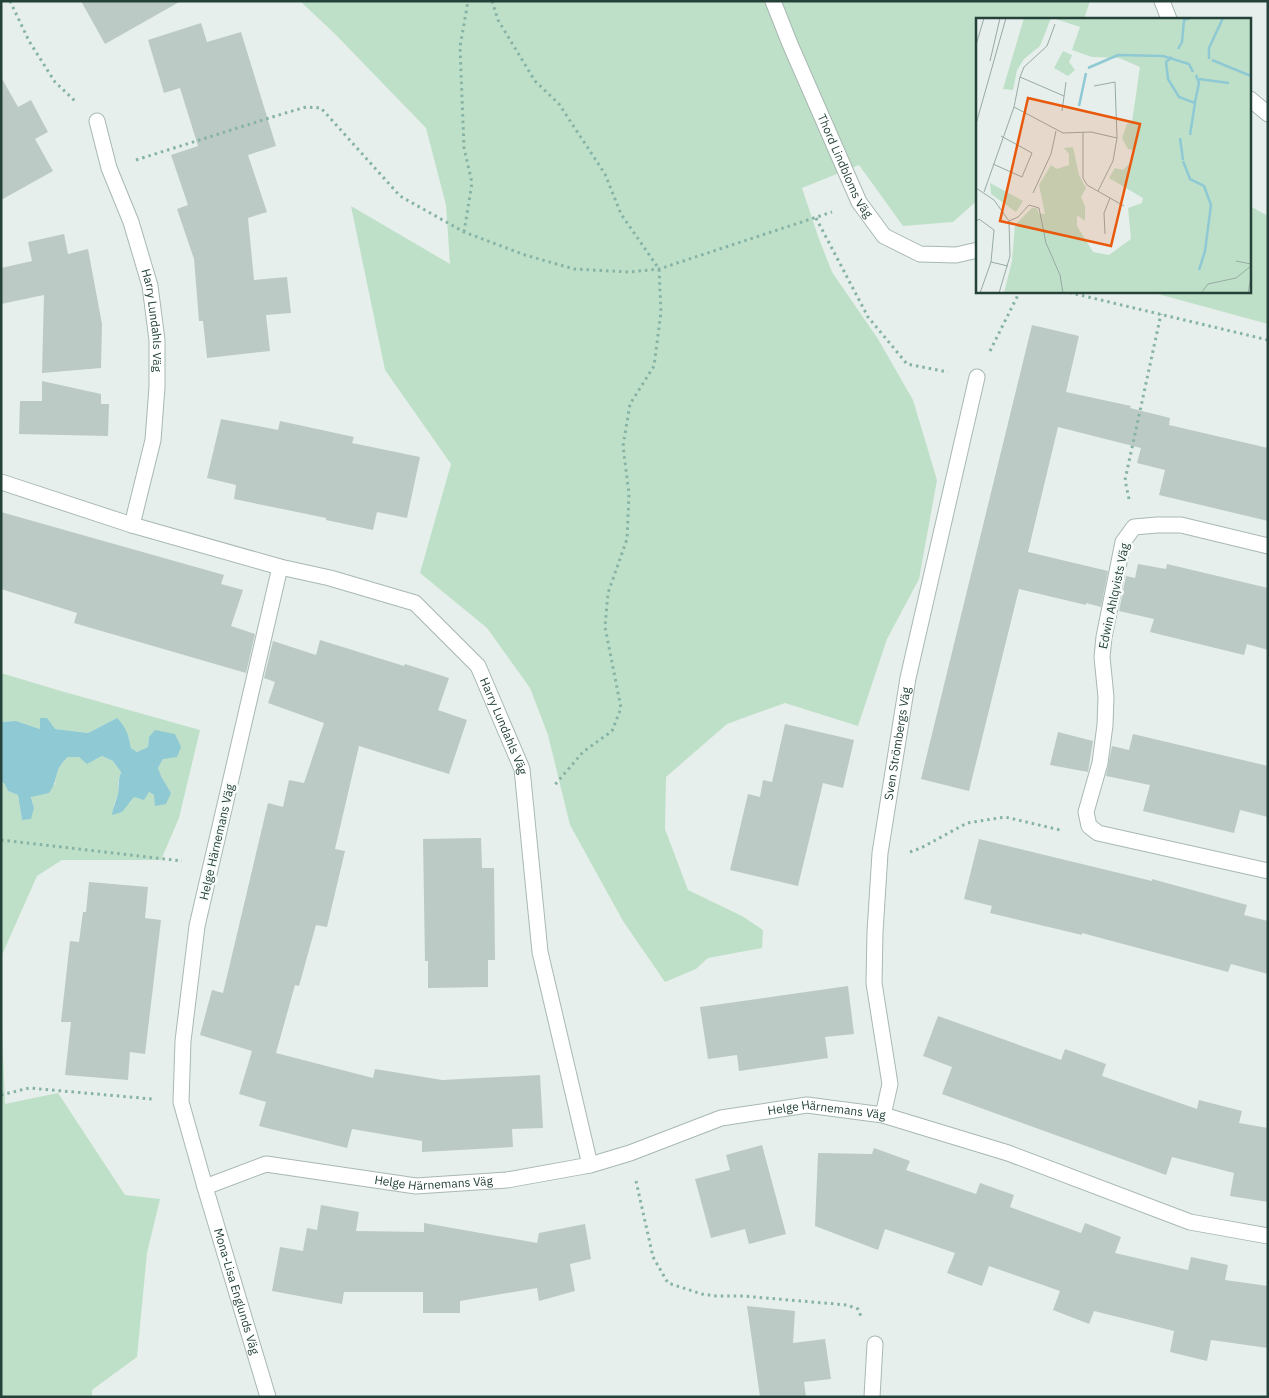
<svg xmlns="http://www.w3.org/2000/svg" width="1269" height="1398" font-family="'IBM Plex Sans',sans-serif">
<rect width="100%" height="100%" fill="#e6efeb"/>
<!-- green -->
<path fill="#bfe0c8" d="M300,1h790l-6,18h-106v181l-25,22 -50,4 -44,-61 -57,23 17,51 13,33 46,67 35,61 24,80 -18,99 -32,60 -29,87 -73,-23 -58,21 -61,53 -1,52 23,61 54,26 21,14 -1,18 -54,10 -12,11 -31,13 -42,-61 -53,-96 -22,-90 -18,-47 -43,-60 -67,-55 31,-109 -66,-94 -34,-164 99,58 -4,-59 -20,-77 -92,-95z
M1250,206l18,10v108l-121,-33h103z
M1,673l60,18 139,39 -21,88 -18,42h-99l-25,16 -36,81v-175h3l4,9 10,4 4,25 12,-12 -3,-12 24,-12c1,-13 4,-19 13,-27h11l16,3 7,-4 11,5 8,11 -3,10v12l-5,13 17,-4 4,-7 15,-4 5,3 17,-2 -10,-17 -3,-8 5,-9 -14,-22 -1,10 -11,5 -6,-4 -2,-10 -12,-20 -29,15 -33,-4h-15l-24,-8 -15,1z
M1,1002l4,102 53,-11 67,102 35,4 -13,54 -10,104 -45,33v7h-91z"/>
<!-- water -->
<path fill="#8ec9d4" d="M40,718h7l8,11 33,4 29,-15c9,9 12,18 14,30l6,4 11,-5 1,-10 6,-7 20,4 6,13 -4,10 -14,2 -5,9 3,8 10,17 -5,11 -11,2 -1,-11 -5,-3 -5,8 -10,-3 -12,15 -10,3c1,-8 4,-14 6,-21 1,-8 0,-14 3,-22l-8,-11 -11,-5 -15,8 -8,-7h-11c-16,14 -8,21 -19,36l-18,4 3,11 -3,11 -9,1 -4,-25 -10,-4 -4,-8 -3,-1v-60l15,-1 24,8z"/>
<!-- building -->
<path fill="#bbcac4" d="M81,1h100l-76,43z
M201,23l6,19 34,-10 35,114 -28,9 19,57 -19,6 6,62 33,-3 4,36 -25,2 4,36 -63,7 -4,-37h-4l-5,-62 -17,-50 11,-4 -17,-50 27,-9 -18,-58 -16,5 -16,-53z
M1,77l17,30 13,-7 17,32 -13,7 18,32 -52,29z
M64,234l4,20 20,-5 14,75 -1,44 -59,5 2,-78 -43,9v-36l31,-7 -4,-19z
M1032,325l47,11 -13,56 65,14 -1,2 40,10 -1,7 99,23v73l-109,-26 6,-25 -28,-7 4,-15 -83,-21 -30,125 80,19 -7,36 -15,-4v2l-67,-16 -50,202 -48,-12z
M42,381l59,13v10h8l-1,32 -89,-2 1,-33h22z
M221,419l57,11 2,-9 74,16 -2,6 68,14 -13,61 -30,-6 -4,18 -47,-10v-2l-92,-19 2,-14 -29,-7z
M1,512l223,63 -3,9 22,6 -12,36 24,8 -9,39 -172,-50 3,-10 -76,-24z
M1138,564l28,5 1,-5 101,24v62l-21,-6 -3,11 -94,-23 4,-13 -35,-8 7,-35 9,2z
M320,640l84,26 1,-2 44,14 -11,32 29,10 -18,54 -90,-28 -24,103 10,2 -18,76 -11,-2 -17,61 -4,-1 -19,68 97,25 2,-9 67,11 98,-5 3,53 -31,1 1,18 -91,5v-11l-70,-12 -5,19 -88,-22 7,-24 -27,-8 13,-43 -52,-16 12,-45 11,3 45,-190 15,4 6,-27 15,3 20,-60 -56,-20 7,-21 -11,-4 9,-37 43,14z
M785,724l69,16 -11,48 -20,-5 -25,103 -68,-16 18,-76 12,3 3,-17 9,2z
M1058,732l35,9 -5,31 -38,-7z
M1133,734l135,32v51l-28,-7 -6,23 -91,-22 7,-26 -44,-9 6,-30 17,4z
M481,838l1,30h12l1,92h-7v27l-60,1v-27h-3l-2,-122z
M979,839l173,42v-2l95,26 -3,10 24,6v53l-37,-10 -3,8 -146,-39v2l-92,-22 2,-7 -28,-7z
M89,882l59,5 -3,31 16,2 -16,134 -15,-2 -2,28 -63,-5 6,-53h-10l9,-81 9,1 4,-30h3z
M848,986l6,48 -29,3 3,21 -89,13 -2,-16 -29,4 -8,-52z
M938,1016l123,44 4,-11 41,15 -4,12 95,33 2,-9 43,11 -3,12 29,5v74l-38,-6 4,-23 -62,-16 -6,18 -224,-81 10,-27 -29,-11z
M762,1145l24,89 -37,10 -4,-15 -34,9 -16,-59 35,-9 -4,-15z
M874,1148l36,13 -4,9 70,24 4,-11 34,12 -4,12 71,26 4,-10 36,14 -6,16 73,17 3,-13 37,8 -3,15 43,6v62l-57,-8 -4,21 -37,-9 4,-21 -80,-20 -5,13 -36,-14 7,-19 -71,-25 -7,20 -35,-13 8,-20 -70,-24 -7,21 -63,-24 3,-73 54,1z
M321,1205l38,7 -3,19 68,1v-9l113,20 2,-10 46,-9 6,35 -21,5 5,27 -36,10 -2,-13 -77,13v12h-37v-21h-79l-2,12 -70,-13 8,-44 23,4 4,-23 10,2z
M747,1306l48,5 -2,32 32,-4 6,40 -27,3 2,15h-46z"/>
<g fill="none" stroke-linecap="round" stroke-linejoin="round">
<!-- minor casing -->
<g stroke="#a8b8b2" stroke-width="17">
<g id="minor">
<path id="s1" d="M773,1l17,43 69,158 25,34 36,18 36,1 22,-5"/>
<path d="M1162,1l7,18"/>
<path d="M1250,99l18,15"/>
<path id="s2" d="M97,121l12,47 22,54 19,64 7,54v47l-4,53 -21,85"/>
<path id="s3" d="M1,482l131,43 148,42 50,11 85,25 63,63 44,103 18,183 50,213"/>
<path d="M1268,546l-87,-21h-24l-23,2 -11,15 -19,95 -2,20 4,40 -1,28 -5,38 -14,49 3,14 9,7 170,38"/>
<path id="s4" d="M280,567l-83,359 -14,115 -2,61 24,85 61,-23 150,22 91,-6 83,-15 40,-12 91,-35 86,-13 76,10 125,38 182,69 78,14"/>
<path id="s5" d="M883,1115l7,-31 -16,-101 1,-51 5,-79 28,-175 69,-301"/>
<path id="s6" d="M205,1187l63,210"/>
<path d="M872,1397l3,-53"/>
</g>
</g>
<!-- path -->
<path stroke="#86b3a5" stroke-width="3" stroke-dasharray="2.5 4" stroke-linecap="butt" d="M10,1l19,40 26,41 21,20
M492,1l6,19 37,61 24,23 46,70 16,40 38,55 2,43 -7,54 -24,38 -7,42 6,48 -2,45 -19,54 -3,34 16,81 -9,23 -29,21 -30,35
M136,160l146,-46 24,-7 15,1 79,88 64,36 61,23 49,14 55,3 30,-3 173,-57
M816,218l52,99 39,47 41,8
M464,232l8,-49 -8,-35 -4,-101 8,-46
M1063,291l205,49
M990,351l30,-60
M1129,499l-4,-19 36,-166
M1,840l181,21
M910,852l11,-4 46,-25 38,-6 55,13
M1,1095l28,-7 123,11
M636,1181l17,76 15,26 34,11 14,2h27l104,9 11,4 4,10"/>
<!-- minor -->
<use href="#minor" stroke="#fff" stroke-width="15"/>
</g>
<g text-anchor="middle" stroke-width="5" stroke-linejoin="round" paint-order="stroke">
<!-- street labels -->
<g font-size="12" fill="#24423a" stroke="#f7fbf9">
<text dy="4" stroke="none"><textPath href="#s1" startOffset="180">Thord Lindbloms Väg</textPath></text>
<text dy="4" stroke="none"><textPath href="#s2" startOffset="208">Harry Lundahls Väg</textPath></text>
<text transform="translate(1114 596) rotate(-78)" y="4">Edwin Ahlqvists Väg</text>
<text dy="4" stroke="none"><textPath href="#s3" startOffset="586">Harry Lundahls Väg</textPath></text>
<text dy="4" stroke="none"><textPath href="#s5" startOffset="375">Sven Strömbergs Väg</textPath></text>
<text transform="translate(217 842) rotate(-77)" y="4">Helge Härnemans Väg</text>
<text dy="4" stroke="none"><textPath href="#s4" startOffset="1272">Helge Härnemans Väg</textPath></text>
<text dy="4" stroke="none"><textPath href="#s4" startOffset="868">Helge Härnemans Väg</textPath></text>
<text dy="4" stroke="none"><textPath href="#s6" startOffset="109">Mona-Lisa Englunds Väg</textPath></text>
</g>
</g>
<!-- overview -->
<g transform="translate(976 18)">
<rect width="275" height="275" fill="#e6efeb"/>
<path d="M48,0h27l-11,28 -16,13 -7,11 -4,20 -10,-1zM77,0h198v275h-247l8,-32 3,-36 17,-17h5l2,6h6l-6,-29 12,-20 6,4 12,-4v-11l-5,-6 9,-1 6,28 7,13 -5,9 4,9v15l-8,-6v11l16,26 16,3 22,-16 -3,-31 14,-5 1,-5 -34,-20 6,-10 8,2 8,-8 2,-12 -5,-1 -6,-11 5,-14 5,-2 8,-55 -21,-9 -27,-1 -20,-7 8,-23zM87,33l9,4 -3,7 6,8 -7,6 -14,-8zM14,165l33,18 -7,11 -25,-18z" fill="#bfe0c8"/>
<path fill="none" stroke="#8ec9d4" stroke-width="2.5" d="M202,31l4,-7 2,-22 6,-2M196,39l-6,5 2,17 11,18 16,6 -5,32M233,41v-11l14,-30M236,42l39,16M112,50l30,-13 45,1 26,8 4,8M223,61l30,4M219,84l4,-19 -3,-8M103,88l7,-33M204,120l3,22M207,143l7,18 14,7 7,19 -6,46 -6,19"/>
<path fill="none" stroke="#98aaa4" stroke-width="1" d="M79,6l-8,22 -23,21 -4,10 44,19M0,27l8,-27M14,43l10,-43M118,68l21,-4 2,56M38,89l49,26 28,-1 26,6 -4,23 -15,30M86,93l4,-29M0,106l30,-106M107,114v46l4,7 37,21M17,146l29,13 10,-24 -31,-17M0,170l18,12 15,21 1,35 -11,37M8,174l30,-85 6,-30M57,175l18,-39 5,-23M33,203l9,-4 11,-12 10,3 7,35 14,32 3,18M0,204l3,-3 15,11 -3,32 -11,31M129,216l-1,-21 6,-15M260,243l15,3M15,244l17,4M225,275l7,-9 28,-6 15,-12M272,275l3,-16"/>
<path fill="#e8590c" fill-opacity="0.15" stroke="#e8590c" stroke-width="2.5" d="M52,80l112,26 -29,122 -111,-25z"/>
<rect width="275" height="275" fill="none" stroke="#24423a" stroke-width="2.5"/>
</g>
<!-- border -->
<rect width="1269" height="1398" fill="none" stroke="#24423a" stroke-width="5"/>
</svg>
